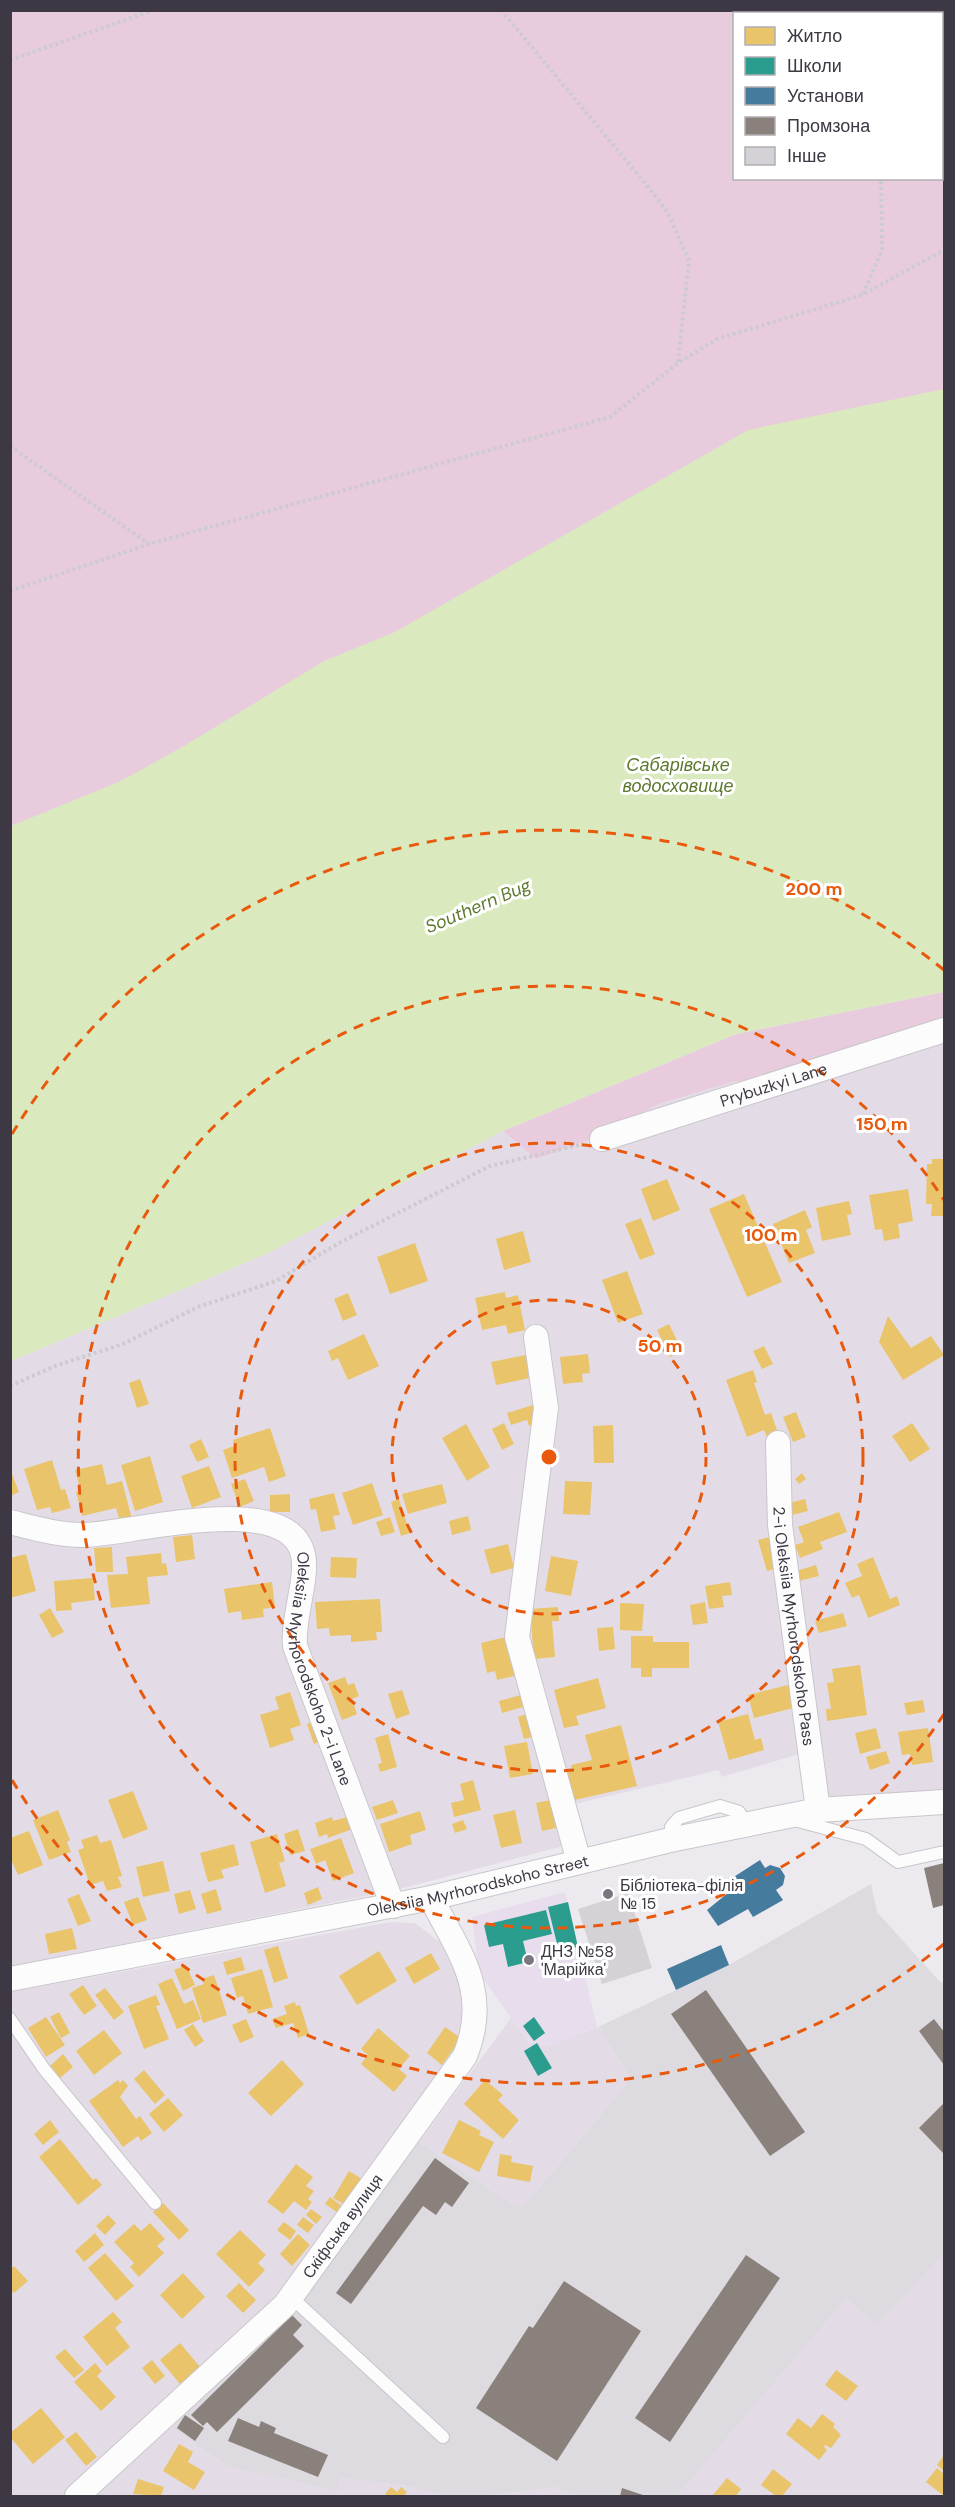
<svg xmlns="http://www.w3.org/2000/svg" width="955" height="2507" font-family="'DM Sans',sans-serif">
<rect width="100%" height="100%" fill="#edeaef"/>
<!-- residential -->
<path fill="#e3dce7" d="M944,1018v775l-133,10 -8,-50 -82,24 -2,-7 -161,38 9,37 -171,45 -385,76v-605l253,-106 239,-124 33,28 66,-24 57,-31 73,-22 38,-5 92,-27z
M390,1922l25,1 25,19 21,44 5,24 -2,35 -63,85 18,12 92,-124 18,25h8l8,3 53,-19 33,52 -108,128 -16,-6 -88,-59 -129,168 -118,116 55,40 109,25 5,-13 67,8 37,10h-434v-504z
M944,2254v242h-267l169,-199 31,28z
M556,2487l20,9h-93z"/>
<!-- industrial -->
<path fill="#dddae0" d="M871,1884l6,28 64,71 3,-2v273l-67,71 -31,-27 -169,198h-101l-20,-9 -73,9h-38l-37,-10 -67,-8 -5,13 -109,-25 -55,-39 118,-117 129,-168 88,59 16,6 108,-128 -33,-52 131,-62z"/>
<!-- education -->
<path fill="#e7ddec" d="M565,1892l32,135 -52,19 -8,-3h-8l-50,-70 -7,-56z"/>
<!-- green -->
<path fill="#e8ccde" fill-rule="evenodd" d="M11,11h933v418l-477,224 -456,173zM734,14h208v164h-208z
M944,992v26l-82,32 -92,27 -38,5 -73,22 -57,31 -66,24 -33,-28 233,-97z"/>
<!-- water -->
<path fill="#dae9be" d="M944,389v603l-208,42 -233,97 -239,124 -253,106v-535l110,-45 63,-35 140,-85 71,-29 353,-202z"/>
<!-- homes -->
<path fill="#e9c46a" d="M932,1159h12v57h-13l1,-12h-6l1,-40h5z
M667,1179l13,31 -27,11 -12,-32z
M908,1189l5,32 -15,3 2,14 -16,3 -2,-12 -7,1 -6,-35z
M744,1194l38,88 -35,15 -38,-88z
M849,1201l3,13 -5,1 4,20 -29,6 -6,-33z
M805,1210l7,17 -6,3 9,23 -26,10 -16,-39z
M641,1218l14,36 -15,6 -15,-36z
M523,1231l8,31 -27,8 -8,-31z
M415,1243l13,38 -38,13 -13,-37z
M627,1271l16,43 -25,9 -16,-43z
M505,1292l1,6 12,-3 7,35 -17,4 -2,-9 -24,5 -7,-32z
M348,1293l9,22 -14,6 -9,-22z
M888,1316l23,32 20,-12 13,19 -41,25 -24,-38z
M669,1324l13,27 -12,6 -13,-27z
M364,1334l15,32 -31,14 -10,-22 -6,3 -4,-10z
M764,1346l9,18 -11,5 -9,-18z
M531,1354l4,23 -39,8 -5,-23z
M588,1354l2,19 -8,1 1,8 -20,2 -3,-27z
M753,1370l4,12 -3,1 11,32 6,-2 7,20 -11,4 -3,-7 -17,7 -21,-57z
M140,1379l9,25 -12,4 -8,-25z
M533,1405l5,18 -9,3 -2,-6 -16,5 -4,-12z
M796,1412l10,25 -13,5 -10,-25z
M504,1423l10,21 -12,6 -10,-21z
M912,1423l18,26 -20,13 -18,-26z
M466,1424l24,43 -23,14 -25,-43z
M613,1425l1,38h-20l-1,-37z
M270,1428l16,48 -17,6 -5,-15 -32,11 -9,-28 11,-4 -1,-6z
M201,1439l8,18 -12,5 -8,-17z
M150,1456l13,46 -28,9 -14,-46z
M52,1460l9,30 4,-1 6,19 -19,5 -2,-6 -13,3 -13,-41z
M102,1464l5,21 15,-4 10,38 -12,3 -4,-14 -34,8 -6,-24 5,-1 -6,-21z
M209,1466l12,31 -29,11 -11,-32z
M10,1469l9,23 -9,4z
M802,1473l4,6 -7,5 -4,-5z
M245,1479l9,22 -14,6 -9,-23z
M565,1481l27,1 -2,33 -27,-1z
M372,1483l11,32 -30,10 -11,-32z
M442,1484l5,19 -39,11 -6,-20z
M334,1493l6,22 -7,1 3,13 -15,3 -5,-23 -5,1 -2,-11z
M290,1494v18h-20v-17z
M399,1499l11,34 -9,3 -10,-34z
M805,1499l3,12 -20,5 -3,-12z
M839,1512l8,20 -27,10 3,7 -23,9 -5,-13 9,-3 -6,-15z
M468,1516l3,14 -19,5 -3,-14z
M390,1517l5,15 -14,4 -5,-14z
M192,1535l3,24 -19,3 -3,-25z
M774,1536l8,31 -15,4 -9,-31z
M508,1544l6,24 -23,6 -7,-24z
M112,1547l1,25h-17l-2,-24z
M161,1553l1,11 4,-1 2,12 -21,2 3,27 -39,4 -4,-33 21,-1 -2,-17z
M26,1554l10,37 -26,7v-40z
M551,1556l27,5 -7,35 -26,-5z
M331,1557l26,1 -1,20 -26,-1z
M873,1557l17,42 7,-3 3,9 -32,13 -9,-23 -7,3 -7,-15 17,-7 -5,-12z
M816,1565l3,11 -20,5 -3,-10z
M93,1578l2,22 -24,3 1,7 -16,1 -2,-30z
M272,1582l3,25 -12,2 1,8 -22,3 -1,-9 -13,2 -4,-24z
M730,1582l2,13 -10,1 2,11 -15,2 -4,-23z
M380,1599l2,33h-6l1,8 -26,2v-7l-21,1 -1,-8 -12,1 -2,-27z
M705,1602l3,21 -15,2 -3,-20z
M620,1603l24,1 -2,27 -22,-1z
M558,1607l1,14h-7l3,36 -21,2 -4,-50z
M50,1608l14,24 -12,6 -13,-23z
M843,1613l4,13 -28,7 -4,-12z
M613,1627l2,22 -16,2 -2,-23z
M510,1636l9,39 -22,5 -2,-9 -8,2 -6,-30z
M631,1636h22v6h36v26h-37v9h-11v-9h-10z
M860,1665l7,50 -40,6 -1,-12h5l-4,-26 7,-1 -2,-13z
M345,1677l3,8 6,-2 5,13 -7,3 5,15 -15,6 -14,-37z
M598,1678l8,30 -30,8 3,9 -15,3 -10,-38z
M792,1684l5,23 -43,11 -6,-23z
M402,1690l8,24 -14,5 -8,-25z
M290,1692l11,33 -11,4 4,11 -24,8 -10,-33 19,-6 -4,-12z
M528,1693l3,12 -29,8 -3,-12z
M923,1700l2,12 -18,3 -3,-12z
M533,1712l6,23 -15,4 -6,-22z
M748,1714l7,26 6,-2 3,12 -35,10 -11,-38z
M319,1720l7,19 -12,5 -7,-20z
M621,1725l16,61 -67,15 -8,-28 10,-3 -1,-5 21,-5 -7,-25z
M876,1728l5,20 -21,6 -5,-21z
M928,1728l5,34 -21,3 -2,-11 -8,1 -4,-23z
M388,1734l9,33 -17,5 -2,-8 4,-1 -7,-25z
M527,1742l6,32 -23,4 -6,-32z
M886,1751l4,12 -20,7 -4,-13z
M473,1780l8,30 -27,7 -3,-14 13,-3 -4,-16z
M133,1791l15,38 -25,10 -15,-39z
M393,1800l5,13 -21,7 -5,-13z
M550,1800l6,28 -14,3 -6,-28z
M58,1810l12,30 -3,2 4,10 -22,8 -16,-40z
M515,1810l7,33 -21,5 -8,-33z
M420,1811l6,19 -16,5 2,9 -23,8 -9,-28z
M350,1816l5,12 -27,10 -1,-4 -8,3 -4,-14 17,-6 1,4z
M463,1820l4,9 -12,4 -3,-9z
M298,1829l7,22 -15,4 -6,-21z
M29,1831l14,34 -25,10 -8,-18v-19z
M277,1834l8,27 -6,2 7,23 -21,7 -15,-51z
M97,1835l3,8 11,-3 11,36 -4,1 4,10 -15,4 -4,-10 -13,4 -12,-35 6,-2 -3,-8z
M341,1838l13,35 -21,8 -8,-21 -9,4 -6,-15z
M234,1844l5,21 -18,5 3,8 -16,4 -8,-29z
M163,1861l7,30 -27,6 -7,-30z
M318,1887l4,12 -14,6 -4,-12z
M216,1889l6,21 -15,4 -6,-20z
M190,1890l6,19 -17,5 -5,-20z
M79,1894l12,27 -13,5 -11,-27z
M138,1897l9,23 -14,5 -9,-23z
M72,1928l5,21 -28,5 -4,-20z
M278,1946l10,32 -14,5 -10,-33z
M379,1951l18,30 -40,24 -18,-29z
M431,1953l9,16 -26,15 -9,-16z
M241,1957l4,13 -18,5 -4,-13z
M186,1965l9,20 -12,6 -9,-21z
M262,1969l11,38 -25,7 -5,-18 -6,2 -6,-20z
M214,1975l13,40 -24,8 -11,-35 12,-4 -2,-5z
M172,1978l12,26 9,-4 8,19 -24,10 -19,-45z
M83,1985l14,21 -13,9 -15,-21z
M105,1988l19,24 -10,8 -19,-25z
M156,1995l4,10 -4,1 13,33 -25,10 -16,-43z
M295,2002l1,4 4,-1 9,29 -11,4 -5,-15 -17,5 -4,-9 15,-5 -3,-8z
M59,2012l11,21 -9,5 -11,-21z
M46,2017l19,28 -19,12 -18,-29z
M246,2019l8,18 -14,6 -8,-18z
M193,2024l11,17 -9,6 -11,-17z
M445,2027l16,11 -19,27 -15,-12z
M378,2028l32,28 -11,13 8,7 -13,16 -33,-28 7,-9 -7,-6z
M104,2030l18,23 -28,22 -18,-24z
M63,2054l10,13 -13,11 -10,-12z
M282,2060l22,24 -33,32 -23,-23z
M144,2070l21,25 -10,9 -21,-25z
M118,2080l2,3 3,-3 5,6 -8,11 16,22 4,-3 12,17 -11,8 -3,-5 -15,11 -34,-46z
M485,2080l18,15 -5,5 21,20 -16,19 -39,-35z
M168,2098l15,17 -19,17 -15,-18z
M50,2120l9,12 -16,13 -9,-11z
M459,2120l22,11 -2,4 15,7 -15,30 -37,-19z
M60,2139l33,41 3,-2 6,7 -24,20 -39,-48z
M500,2154l12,2 -1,6 22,4 -3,16 -33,-6z
M296,2164l17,13 -7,9 8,5 -6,8 4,3 -6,8 -12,-9 -11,13 -16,-12z
M349,2171l13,8 -17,26 -12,-7z
M330,2197l13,10 -5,6 -13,-9z
M163,2203l26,27 -10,10 -26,-28z
M311,2209l11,8 -6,7 -10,-9z
M108,2215l8,8 -11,12 -9,-9z
M303,2217l11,8 -6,8 -11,-8z
M284,2222l12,9 -6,9 -13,-10z
M150,2223l15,16 -8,7 7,7 -25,24 -9,-10 4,-4 -20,-21 20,-18 7,7z
M240,2230l26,25 -8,8 7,7 -16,17 -33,-33z
M95,2233l9,12 -20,17 -9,-11z
M298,2234l12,11 -18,21 -12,-12z
M105,2253l29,33 -18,15 -28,-33z
M14,2266l14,15 -14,12 -4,-4v-19z
M183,2273l22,24 -23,22 -22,-24z
M239,2283l17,17 -13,13 -17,-17z
M113,2312l9,10 -7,6 15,19 -23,19 -24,-29z
M180,2343l20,24 -20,17 -20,-24z
M65,2349l19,21 -10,8 -19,-21z
M152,2360l13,16 -10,8 -13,-16z
M95,2363l7,8 -5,5 19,21 -15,14 -27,-29z
M836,2370l22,16 -12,15 -21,-16z
M41,2408l24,29 -32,27 -23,-27v-4z
M822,2414l13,10 -2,3 8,8 -10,13 -6,-3 -1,2 3,3 -8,10 -33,-26 12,-16 13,10z
M76,2432l21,25 -11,9 -21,-26z
M179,2444l14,8 -5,10 17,10 -11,18 -31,-19z
M944,2455v16l-7,-6z
M937,2468l7,6v22l-18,-14z
M773,2469l19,15 -10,12h-6l-15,-11z
M727,2478l14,11 -5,7h-24z
M138,2479l26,8 -3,9 -28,-2z
M391,2487l6,5 4,-5 6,5 -3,4h-16l-3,-2z"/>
<!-- schools -->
<path fill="#2a9d8f" d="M568,1902l10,45 -19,5 -11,-45z
M546,1910l6,24 -29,7 5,21 -20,5 -5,-23 -14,3 -5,-22z
M534,2017l11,16 -11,8 -11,-15z
M537,2043l15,25 -14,8 -14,-25z"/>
<!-- public -->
<path fill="#457b9d" d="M760,1860l5,8 5,-3 10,3 5,8 -2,9 -7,5 7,10 -30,17 -5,-8 -30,17 -11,-16 27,-22 -5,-8z
M721,1945l8,20 -53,25 -9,-21z"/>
<!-- industry -->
<path fill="#8a817c" d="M944,1863v42l-11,3 -9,-40z
M706,1990l99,142 -35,24 -99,-142z
M934,2019l10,13v33l-25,-34z
M944,2103v48l-1,2 -24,-25z
M435,2158l34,25 -17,24 -7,-5 -9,13 -13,-9 -72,98 -15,-11z
M746,2255l34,23 -110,164 -35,-24z
M564,2281l77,50 -84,130 -81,-53 53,-82 4,2z
M290,2313l12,12 -9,10 11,11 -87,86 -10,-10 -4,4 -12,-11 91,-90 -2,-3z
M185,2415l19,13 -9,13 -18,-13z
M238,2418l21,9 2,-6 15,7 -2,5 54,22 -10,22 -90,-36z
M622,2488l24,8h-26z"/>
<!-- building -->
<path fill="#d4d1d7" d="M628,1893l24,75 -50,16 -24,-75z"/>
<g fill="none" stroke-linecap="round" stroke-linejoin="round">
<!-- lane casing -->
<g stroke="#c9c6cb" stroke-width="14">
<path id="lane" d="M794,1820l72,19 32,23 46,-10
M670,1840l1,-13 8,-9 41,-12 19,6 8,12
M10,2019l34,50 111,134
M291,2297l152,140"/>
</g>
<!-- street casing -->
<g stroke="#c9c6cb" stroke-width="26">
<g id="street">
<path id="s1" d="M602,1139l342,-109"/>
<path d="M536,1337l10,71 -29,229 62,225"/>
<path id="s2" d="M778,1443l2,82 38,285"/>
<path id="s3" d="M10,1522c24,6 47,13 72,13 45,0 201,-45 220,16 8,24 -10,66 -7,95l98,260"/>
<path id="s4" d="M10,1979l421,-81 239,-58 148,-30 126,-8"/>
<path id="s5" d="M77,2496l208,-191 180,-249c26,-64 -5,-102 -34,-158"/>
</g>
</g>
<!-- path -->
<path stroke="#cecbd0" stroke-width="4" stroke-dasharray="3 3" stroke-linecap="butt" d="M501,10l148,178 19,25 21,48 -11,101
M886,14l1,-4
M10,60l144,-50
M863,294l19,-44 -1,-72
M10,446l139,98
M10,591l139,-47 461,-127 68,-54 39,-24 145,-44 82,-45
M10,1386l45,-20 68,-22 75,-37 78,-26 63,-38 151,-77 93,-22"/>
<!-- lane -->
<use href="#lane" stroke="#fcfcfd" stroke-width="12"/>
<!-- street -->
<use href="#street" stroke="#fcfcfd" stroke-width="24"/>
</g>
<!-- distance rings -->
<g fill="none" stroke="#e8590c" stroke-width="3" stroke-dasharray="10 8">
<circle cx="549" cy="1457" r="157"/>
<circle cx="549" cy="1457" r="314"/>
<path d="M944 1714A471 471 0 1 1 944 1200"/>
<path d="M944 1944A627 627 0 0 1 12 1780M12 1134A627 627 0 0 1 944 970"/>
</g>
<!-- markers -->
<g fill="#7b7680" stroke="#fff" stroke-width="2">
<circle cx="608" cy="1894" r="6"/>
<circle cx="529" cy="1960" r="6"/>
</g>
<g text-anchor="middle" stroke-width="6" stroke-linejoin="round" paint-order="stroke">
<!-- street labels -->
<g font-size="16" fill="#3e3744" stroke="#fff">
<text dy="6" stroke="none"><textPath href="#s1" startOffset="180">Prybuzkyi Lane</textPath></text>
<text dy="6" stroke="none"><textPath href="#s2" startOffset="184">2-i Oleksiia Myrhorodskoho Pass</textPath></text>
<text dy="6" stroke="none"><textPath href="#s3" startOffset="429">Oleksiia Myrhorodskoho 2-i Lane</textPath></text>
<text dy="6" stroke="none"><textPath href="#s4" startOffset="477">Oleksiia Myrhorodskoho Street</textPath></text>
<text dy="6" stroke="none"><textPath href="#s5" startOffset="380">Скіфська вулиця</textPath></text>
</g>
<!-- poi labels -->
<g font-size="16" fill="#3e3744" stroke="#fff" text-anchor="start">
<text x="620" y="1891">Бібліотека-філія<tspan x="620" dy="18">№ 15</tspan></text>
<text x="541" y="1957">ДНЗ №58<tspan x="541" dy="18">'Марійка'</tspan></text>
</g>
<!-- water labels -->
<g font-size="18" font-style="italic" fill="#5d792e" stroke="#fff">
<text x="678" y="771">Сабарівське<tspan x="678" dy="21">водосховище</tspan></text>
<text transform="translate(478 906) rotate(-23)" y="6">Southern Bug</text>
</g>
</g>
<circle cx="549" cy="1457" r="9" fill="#e8590c" stroke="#fff" stroke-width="3"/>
<g font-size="18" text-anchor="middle" font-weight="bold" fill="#e8590c" stroke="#fff" stroke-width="6" stroke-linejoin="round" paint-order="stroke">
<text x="814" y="895">200 m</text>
<text x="882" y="1130">150 m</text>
<text x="771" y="1241">100 m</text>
<text x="660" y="1352">50 m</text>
</g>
<!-- border -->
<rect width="955" height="2507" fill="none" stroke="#3e3744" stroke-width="24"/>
<!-- legend -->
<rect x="733" y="12" width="210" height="168" fill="#ffffff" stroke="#b2afb4" stroke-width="1.5"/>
<rect x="745" y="27" width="30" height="18" fill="#e9c46a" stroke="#b2afb4" stroke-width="1.5"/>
<text x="787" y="42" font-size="18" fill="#3e3744">Житло</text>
<rect x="745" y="57" width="30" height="18" fill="#2a9d8f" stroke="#b2afb4" stroke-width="1.5"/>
<text x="787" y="72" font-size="18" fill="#3e3744">Школи</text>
<rect x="745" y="87" width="30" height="18" fill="#457b9d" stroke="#b2afb4" stroke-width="1.5"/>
<text x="787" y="102" font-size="18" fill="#3e3744">Установи</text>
<rect x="745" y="117" width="30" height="18" fill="#8a817c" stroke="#b2afb4" stroke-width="1.5"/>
<text x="787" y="132" font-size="18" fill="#3e3744">Промзона</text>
<rect x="745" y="147" width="30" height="18" fill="#d4d1d7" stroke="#b2afb4" stroke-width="1.5"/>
<text x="787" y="162" font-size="18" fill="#3e3744">Інше</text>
</svg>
